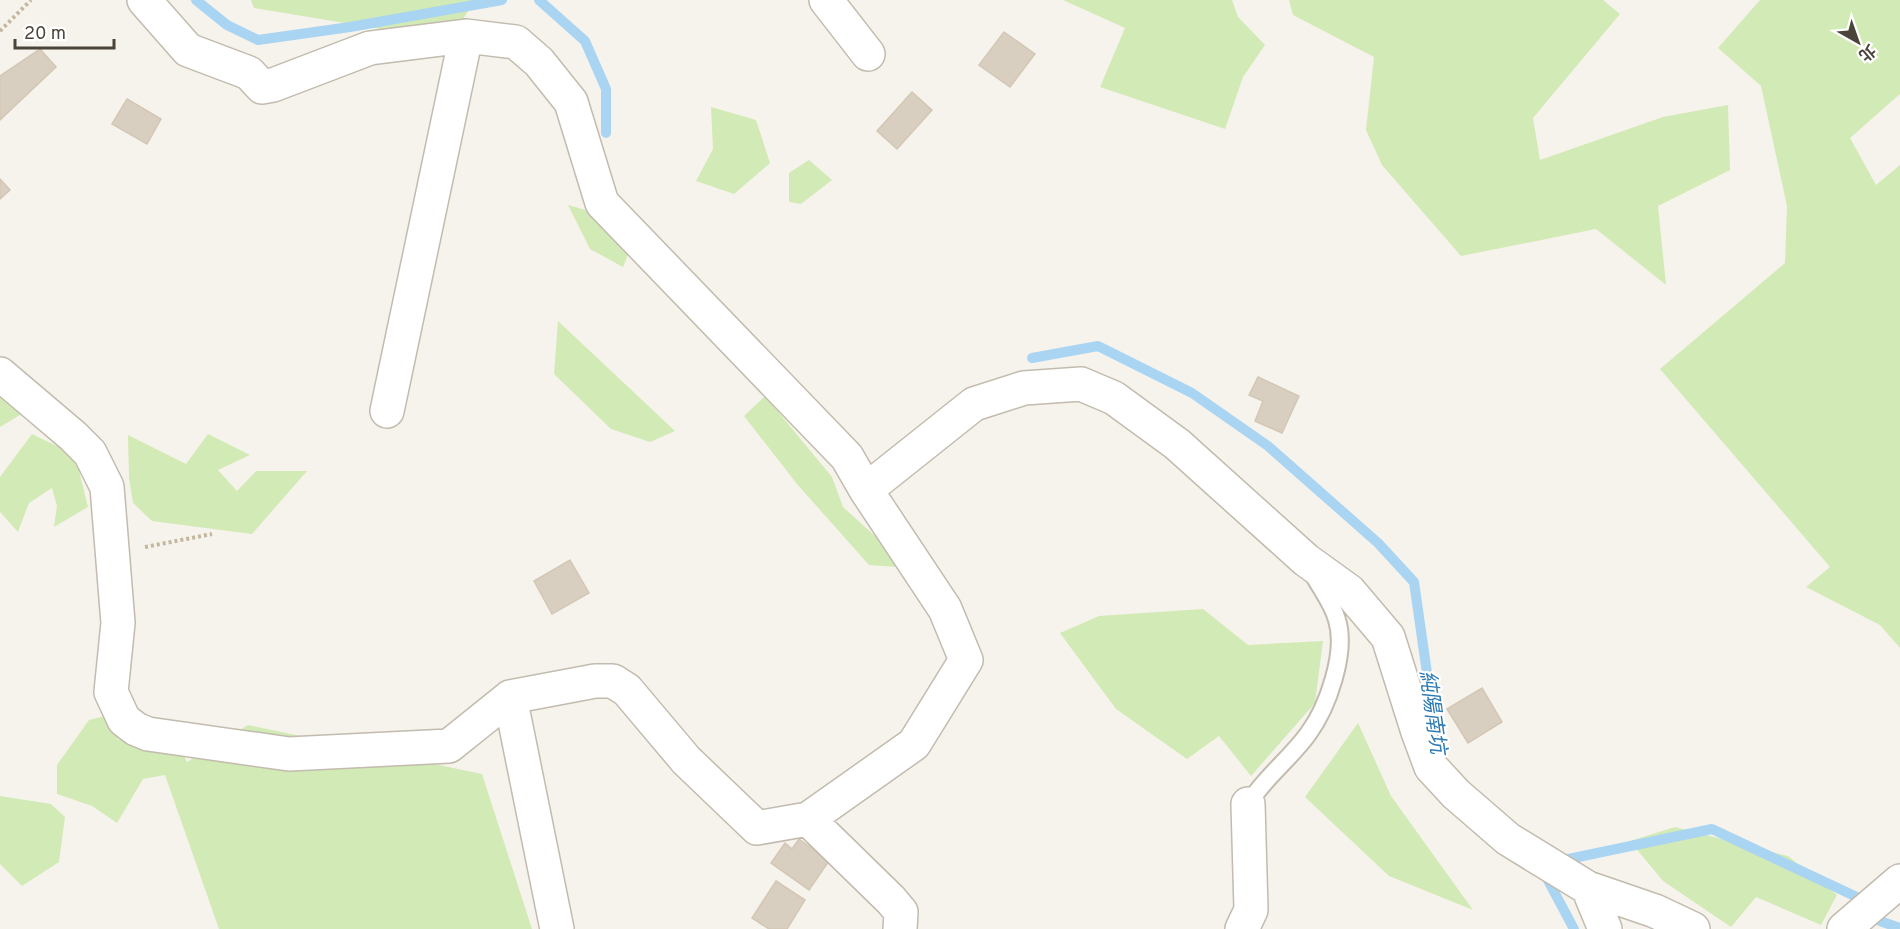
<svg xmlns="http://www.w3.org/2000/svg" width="1900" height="929" font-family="Overpass,'Noto Sans TC',sans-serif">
<rect width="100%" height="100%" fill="#f6f3ec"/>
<!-- green -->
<path fill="#d2eab5" d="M251,0h225l-18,26 -59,6 -145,-24z
M1063,0h169l6,17 27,28 -22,32 -18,52 -125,-42 25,-59z
M1289,0h314l17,14 -87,104 7,42 123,-43 65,-12 2,65 -72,36 8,79 -70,-56 -135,27 -79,-91 -16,-35 8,-73 -81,-42z
M1760,0h140v94l-50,44 26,47 24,-20v483l-20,-23 -74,-38 24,-20 -170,-198 125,-106 2,-57 -26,-120 -43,-38z
M711,107l45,13 14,43 -36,31 -38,-13 17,-32z
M809,160l23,20 -31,24 -12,-2v-29z
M568,205l28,8 33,39 -6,15 -33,-18z
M558,321l117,110 -25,11 -39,-13 -57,-55z
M0,378l34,3 6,27 -20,7 -20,12z
M765,396l67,81 11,30 32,29 21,31 -27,-2 -72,-81 -53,-68z
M32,434l43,21 13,52 -34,20 3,-21 -5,-18 -23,15 -11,29 -18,-20v-35z
M208,434l42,21 -32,15 19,21 19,-20h51l-55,63 -100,-13 -19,-18 -4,-25 -1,-43 58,29z
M1203,609l45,36 75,-4 -8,62 -64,73 -32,-40 -32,23 -71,-50 -56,-76 39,-17z
M133,709l-16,31 49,-17 21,39 61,-37 234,49 50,155h-313l-54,-154 -22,4 -26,44 -25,-17 -35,-12v-29l32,-45z
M1358,723l33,73 82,114 -84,-34 -84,-79z
M0,796l51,8 14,13 -6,45 -37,24 -22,-22z
M1675,827l113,29 49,39 -16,30 -65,-28 -25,30 -68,-46 -33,-40z"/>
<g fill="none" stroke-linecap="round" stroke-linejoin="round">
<!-- stream -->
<path stroke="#a9d4f2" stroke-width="10" d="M196,0l31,25 31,15 92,-13 152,-27
M539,0l46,41 21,48v44
M1032,358l66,-12 94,47 76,53 110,97 36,39 23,161
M1559,861l153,-32 149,70 19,22 20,7
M1543,871l31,58"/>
</g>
<!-- building -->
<path fill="#d8cfc1" stroke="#d3c7b4" stroke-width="1.5" d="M1004,32l31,22 -25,33 -31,-22z
M40,49l16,18 -56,53v-44z
M912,92l20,18 -35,39 -20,-18z
M127,99l34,20 -14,25 -35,-20z
M0,179l10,11 -10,9z
M1258,377l41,19 -17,37 -27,-12 8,-20 -14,-6z
M570,560l19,33 -37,21 -18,-33z
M1482,688l20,34 -34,21 -21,-34z
M799,839l30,22 -20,29 -38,-27 14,-20 7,6z
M776,881l29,19 -18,29h-18l-17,-11z"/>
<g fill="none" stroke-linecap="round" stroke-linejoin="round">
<!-- service casing -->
<g stroke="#c2bbae" stroke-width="20">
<path id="service" d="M1248,804c18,-28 42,-45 60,-70 20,-27 39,-82 29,-114 -4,-16 -16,-31 -24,-46"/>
</g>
<!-- minor casing -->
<g stroke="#c2bbae" stroke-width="36">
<path id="minor" d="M826,0l42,54
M0,374l73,62 17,17 17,34 11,136 -7,69 13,28 12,9 12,5 141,20 160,-8 61,-49 85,-16h18l14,9 59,70 71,68 51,-9 106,-75 52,-84 -21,-51 -79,-119 -19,-33 -245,-254 -31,-101 -32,-40 -23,-20 -50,-6 -96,12 -97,37 -11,2 -13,-14 -61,-23 -44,-50
M387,411l79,-375
M866,490l108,-86 50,-16 57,-4 33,14 63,46 129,116 43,31 39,46 30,95 13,35 25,27 52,45 80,49 67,23 38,18
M510,697l47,232
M808,819l83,81 10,12 -1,17
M1588,888l17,41
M1242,929l9,-19 -3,-106
M1844,929l56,-48"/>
</g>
<!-- path -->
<path stroke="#c4b79f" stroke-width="4" stroke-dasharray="3 3" stroke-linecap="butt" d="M0,31l31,-31
M145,547l67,-13"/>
<!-- service -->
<use href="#service" stroke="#fff" stroke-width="16"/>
<!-- minor -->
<use href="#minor" stroke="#fff" stroke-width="33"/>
</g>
<g text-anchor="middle" stroke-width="4.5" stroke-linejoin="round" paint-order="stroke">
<!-- water labels -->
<g font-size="21" font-style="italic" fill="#2e7ab2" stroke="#fff">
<text transform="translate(1433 712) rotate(82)" y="7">純陽南坑</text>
</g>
</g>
<!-- north arrow -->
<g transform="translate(1858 42) rotate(140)" stroke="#ffffff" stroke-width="4.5" paint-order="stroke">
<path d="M0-4.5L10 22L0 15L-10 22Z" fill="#4b4439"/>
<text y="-9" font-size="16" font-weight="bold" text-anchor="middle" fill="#4b4439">北</text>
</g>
<!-- scale -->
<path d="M15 39v9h99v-9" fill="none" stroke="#4b4439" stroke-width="3"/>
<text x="24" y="39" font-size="18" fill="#4b4439" stroke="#ffffff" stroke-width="4.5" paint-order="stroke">20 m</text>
</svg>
